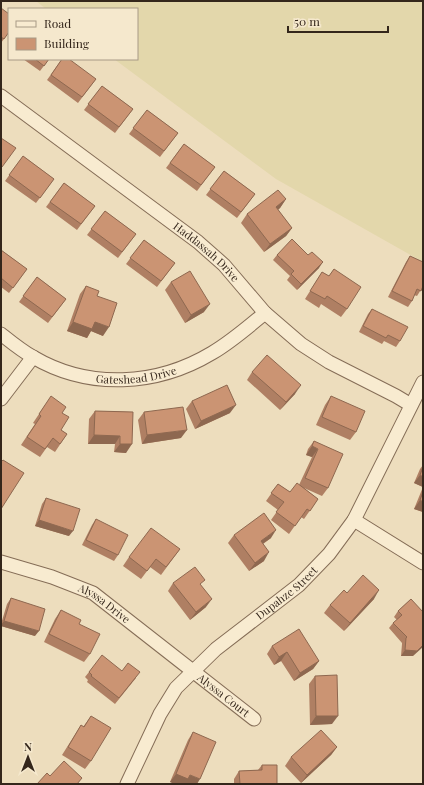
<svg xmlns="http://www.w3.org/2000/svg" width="424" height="785" font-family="'Playfair Display',serif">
<rect width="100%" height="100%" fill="#edddbd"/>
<!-- farmland -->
<path fill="#e3d7ab" d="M36,1h387v261l-147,-83 -162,-120h23v-50h-91z"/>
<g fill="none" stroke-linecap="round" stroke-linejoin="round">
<!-- street casing -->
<g stroke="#856d57" stroke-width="15">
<g id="street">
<path id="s1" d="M1,96l197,146 26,23 41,48 36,31 28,18 67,34 15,9"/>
<path id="s2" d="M1,334c10,8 21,17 32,23 56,33 124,29 179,-4 19,-11 36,-26 53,-40"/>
<path d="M1,399l32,-42"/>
<path d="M354,520l69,43"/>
<path id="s3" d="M1,562l51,15 41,16 161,126"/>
<path id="s4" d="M127,784l33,-70 16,-26 40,-39 83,-64 30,-31 25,-34 69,-138"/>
</g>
</g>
<!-- street -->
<use href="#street" stroke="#f8ebd0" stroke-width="13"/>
</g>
<!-- wall -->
<path fill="#af7f63" d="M1,8l8,24 -8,11z
M23,59h26l-9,12z
M62,59l34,20 -18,24 -31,-23z
M102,86l31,23 -18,24 -31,-23z
M147,110l31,23 -18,24 -31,-23z
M184,144l31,23 -18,24 -31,-23z
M23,156l31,23 -18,24 -31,-22z
M224,171l31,23 -18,24 -31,-23z
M64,183l31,23 -18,24 -31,-23z
M286,199l-6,9 -2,2 14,18 -6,8 -22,16 -23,-29 6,-9z
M105,211l31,23 -18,24 -31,-23z
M144,240l31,23 -18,24 -31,-23z
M1,250l26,19 -18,24 -8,-6z
M277,255h31l11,13 -22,22 -10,-10 3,-4 -17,-16z
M410,256l13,6v26h-1l-5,8 -3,-1 -2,6 -4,6 -20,-10 18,-35z
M334,269l13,40 -6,8 -20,-13 -2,4 -14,-9 17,-27 7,4z
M37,277l29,22 -18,24 -29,-21z
M171,282l33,30 -19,11 -20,-33z
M86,286l11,10 6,40 -12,-5 -4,7 -20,-7 13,-37z
M372,309l28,32 -4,6 -12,-6 -2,3 -23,-12 9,-18z
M252,372l43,22 -15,16 -33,-30z
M331,396l25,36 -6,8 -34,-15 9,-20z
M192,401l38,12 -35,16 -9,-20z
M45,405l17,8 -1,17 6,4 -12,18 -8,-5 -7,10 -19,-12 14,-21 -2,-1z
M95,411l38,1 -7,41 -12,-1 1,-8h-27l1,-25z
M144,412l37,26 -39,6 -4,-24z
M314,441l14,47 -6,8 -18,-8 14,11 -14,20 -3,-2 -12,17 -18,-14 7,-10 -12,-9 12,-17 12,8 9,-7 13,-28 -6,-2 2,-6z
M423,465v47l-9,-3 9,-22 -9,-4 6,-14z
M46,498l23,38 -34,-10 7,-22z
M96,519l22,36 -4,6 -32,-16 10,-20z
M234,535l37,3 -8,6 1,17 -15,10 -21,-28z
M180,549l-19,26 -11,-8 -9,12 -18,-13 6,-9z
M173,583l33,24 -16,13 -22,-29z
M347,593l27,6 -30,32 -20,-18 6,-8z
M11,598l24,38 -34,-10v-2l6,-20z
M411,599l2,57h-12l1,-12v-1l-13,-15 4,-5 4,-3 -3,-3 4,-6z
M61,610l18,14 11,30 -6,8 -40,-20 11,-23z
M272,646l47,15 -6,8 -19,12 -13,-20 -7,4 -7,-11z
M122,671l14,7 -21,26 -28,-22 1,-2 -3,-3 4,-5z
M315,676l17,48 -22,1 -1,-41z
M91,716v45l-6,8 -23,-14 19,-30 2,2z
M193,732l-8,51 -15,-1 18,-42z
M337,747l-6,8 -30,28 -16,-17 6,-9z
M262,765l15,19h-43v-5l5,-8 19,-1z"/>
<!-- shaded-wall -->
<path fill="#8e6850" d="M286,199l-6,9 -10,7 6,-8z
M292,228l-6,8 -22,16 6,-8z
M323,262l-4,6 -22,22 4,-6z
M210,304l-6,8 -19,11 6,-8z
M73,322h22l14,5 -6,9 -12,-5 -4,7 -20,-7z
M301,385l-6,9 -15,16 6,-8z
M236,405l-6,8 -35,16 6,-8z
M187,430l-6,8 -39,6 5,-9z
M94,435l26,1 -5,8h-27z
M120,444h12l-6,9 -12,-1z
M312,446l6,3 -6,8 -6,-2z
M420,475l3,2v10l-9,-4z
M420,500l3,2v10l-9,-3z
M39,520l34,11 -4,5 -34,-10z
M276,530l-5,8 -16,11 6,-8z
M269,552l-5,9 -15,10 6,-8z
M379,590l-5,9 -30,32 6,-8z
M212,599l-6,8 -16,13 6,-8z
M4,621l35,10 -4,5 -34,-10v-1z
M423,645v2l-10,9h-12l4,-6z
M287,652l-6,9 -7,4 5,-8z
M319,661l-6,8 -19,12 6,-8z
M316,716h22l-6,8 -22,1z
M337,747l-6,8 -30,28 6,-8z
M176,774l14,1 10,4 -3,5h-10l-2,-1v1h-11l-4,-2z"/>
<!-- building -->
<path fill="#cb9473" stroke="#8e6850" d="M1,8l8,6v18l-5,7 -3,-2z
M35,59h14l-5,7z
M62,59h7l27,20 -14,18 -31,-22z
M102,86l31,23 -14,18 -31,-23z
M147,110l31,23 -14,18 -31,-23z
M1,138l15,10 -14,19 -1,-1z
M184,144l31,23 -14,18 -31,-22z
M23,156l31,23 -14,19 -31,-23z
M224,171l31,23 -14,18 -31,-23z
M64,183l31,23 -14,18 -31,-22z
M278,190l8,9 -10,8 16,21 -22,16 -23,-30z
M105,211l31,23 -14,18 -31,-23z
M292,239l16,16 4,-3 11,10 -22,22 -10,-10 3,-3 -17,-16z
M144,240l31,23 -14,18 -31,-23z
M1,250l26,19 -14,19 -12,-10z
M410,256l13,6v24l-2,5 -4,-2 -5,12 -20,-10z
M334,269l27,18 -14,22 -20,-13 -2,3 -15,-8 12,-19 7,4z
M190,271l20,33 -19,11 -20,-33z
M37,277l29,22 -14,18 -29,-21z
M86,286l13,5 -2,5 20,7 -8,24 -14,-5 -3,7 -19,-7z
M372,309l36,18 -8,14 -12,-6 -2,3 -23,-12z
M267,355l34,30 -15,17 -34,-30z
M227,385l9,20 -35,16 -9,-20z
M51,396l15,11 -4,6 7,4 -8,13 6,4 -7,10 -7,-6 -8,11 -18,-12 14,-21 -2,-2z
M331,396l34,15 -9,21 -34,-15z
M183,407l4,23 -40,5 -3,-23z
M95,411l38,1 -1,32h-12v-8l-26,-1z
M314,441l29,13 -15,34 -23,-10 13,-29 -6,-3z
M3,460l21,13 -23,36v-47z
M423,467v10l-3,-2z
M297,483l21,16 -8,12 -3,-2 -12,17 -19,-14 8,-10 -13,-9 7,-9 12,8z
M423,492v10l-3,-2z
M46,498l34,11 -7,22 -34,-11z
M264,513l12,17 -15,11 8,11 -14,11 -21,-28z
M96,519l32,16 -10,20 -32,-15z
M151,528l29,21 -14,18 -10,-8 -9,12 -18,-14z
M195,567l10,13 -5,4 12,15 -16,13 -23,-29z
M363,575l16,15 -29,33 -20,-18 14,-15 3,3z
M11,598l34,11 -6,22 -35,-10z
M411,599l12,13v33l-6,6 -12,-1 1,-12 1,-1 -14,-14 9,-8 -4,-4z
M61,610l20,10 -2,4 21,10 -10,20 -41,-20z
M299,629l20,32 -19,12 -13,-21 -8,5 -7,-11z
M102,655l20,16 6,-8 12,9 -21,26 -28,-22 1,-1 -3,-3z
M337,675l1,41h-22l-1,-40z
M91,716l20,12 -20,33 -23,-14 13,-22 3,2z
M321,730l16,17 -30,28 -16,-18z
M193,732l23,10 -16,37 -10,-4 -2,4 -12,-5z
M64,761l18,17 -5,6h-40l10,-11 3,3z
M262,765h15v19h-37l-1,-13 23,-1z"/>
<g text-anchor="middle" stroke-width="3" stroke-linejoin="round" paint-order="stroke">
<!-- street labels -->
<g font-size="11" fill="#34261b" stroke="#f5e8cd">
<text dy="4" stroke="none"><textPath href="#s1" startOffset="258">Haddassah Drive</textPath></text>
<text dy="4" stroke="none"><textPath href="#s2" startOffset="147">Gateshead Drive</textPath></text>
<text dy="4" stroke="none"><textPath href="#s4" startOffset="254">Dupahze Street</textPath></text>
<text dy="4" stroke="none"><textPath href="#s3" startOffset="112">Alyssa Drive</textPath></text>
<text dy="4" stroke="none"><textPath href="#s3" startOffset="263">Alyssa Court</textPath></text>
</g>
</g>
<!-- border -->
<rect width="424" height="785" fill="none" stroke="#34261b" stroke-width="4"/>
<!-- legend -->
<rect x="8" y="8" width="130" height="52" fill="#f5e8cd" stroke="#a89a86"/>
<rect x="16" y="21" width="20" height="6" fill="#f8ebd0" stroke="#a89a86"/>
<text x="44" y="28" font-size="12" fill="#34261b">Road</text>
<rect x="16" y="38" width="20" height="12" fill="#cb9473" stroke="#a89a86"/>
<text x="44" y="48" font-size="12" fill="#34261b">Building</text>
<!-- north arrow -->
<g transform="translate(28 757)" stroke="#f5e8cd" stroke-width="3" paint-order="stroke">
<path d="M0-3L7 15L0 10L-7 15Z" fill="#34261b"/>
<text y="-6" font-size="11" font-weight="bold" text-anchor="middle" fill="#34261b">N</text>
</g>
<!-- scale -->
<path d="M288 26v6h100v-6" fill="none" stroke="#34261b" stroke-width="2"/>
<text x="294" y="26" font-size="12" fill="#34261b" stroke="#f5e8cd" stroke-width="3" paint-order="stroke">50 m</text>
</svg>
